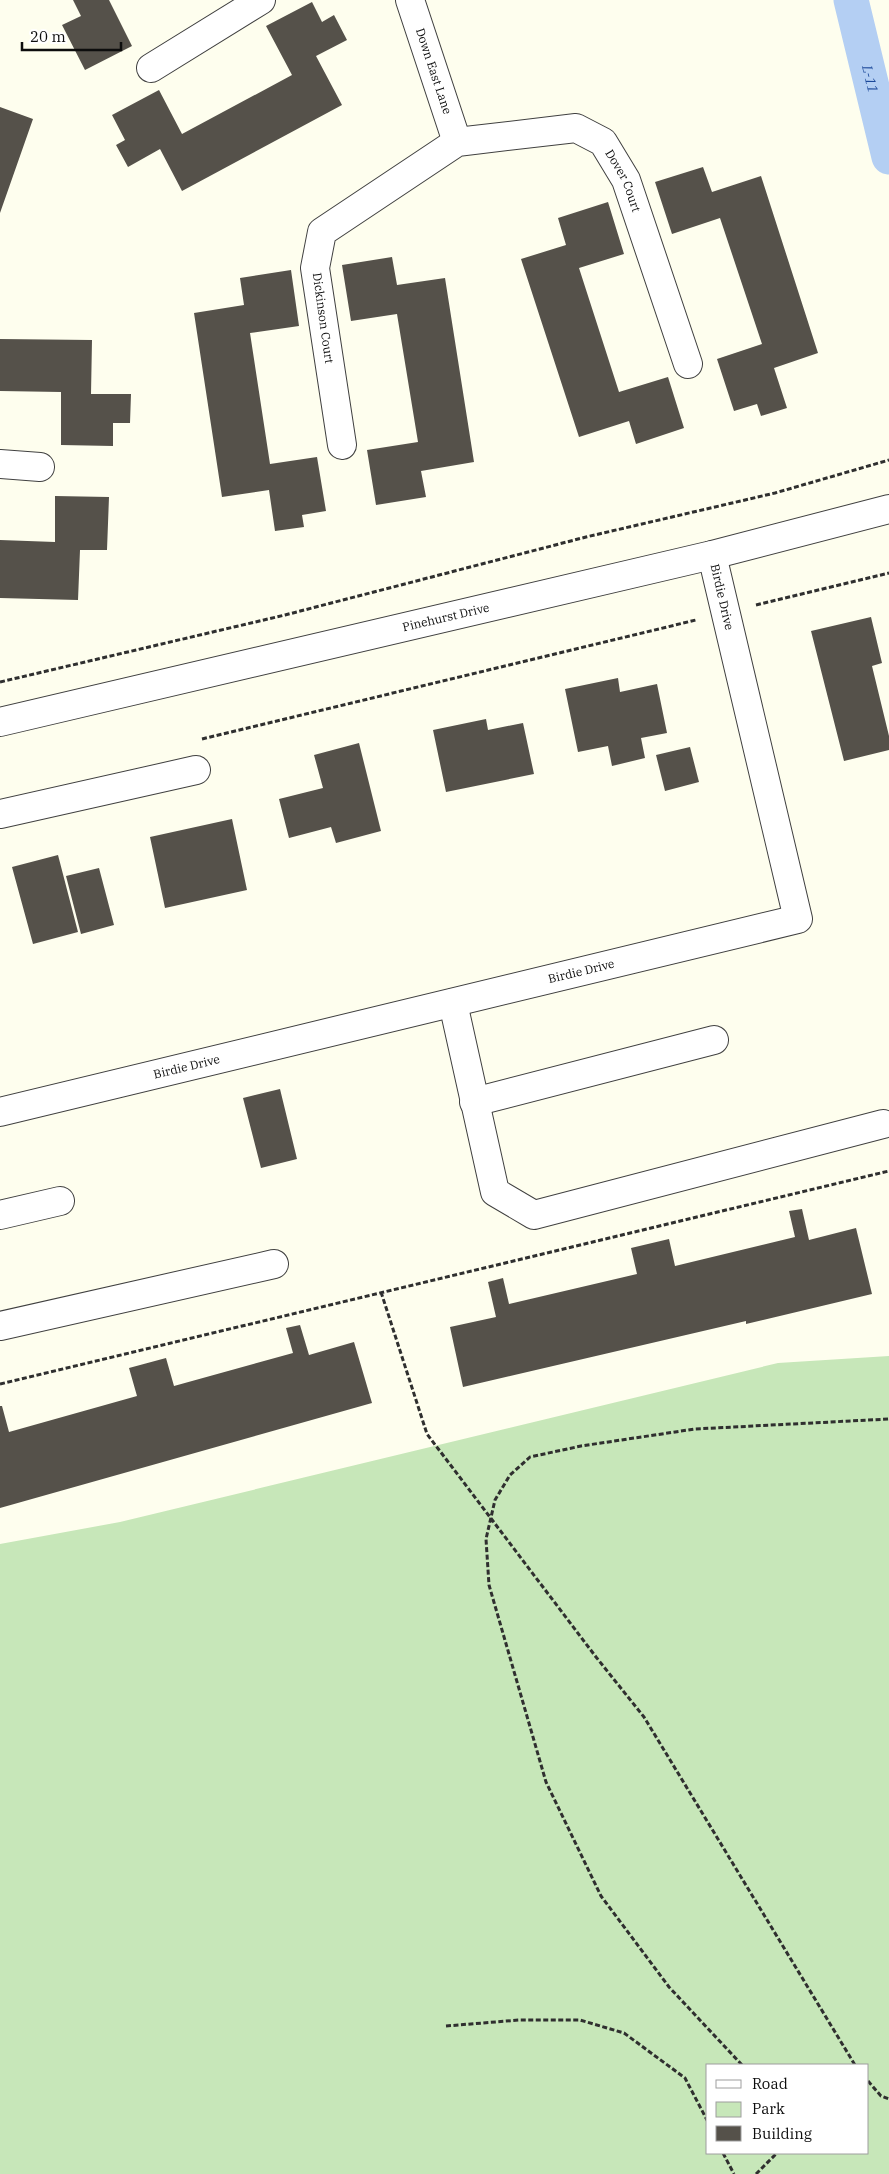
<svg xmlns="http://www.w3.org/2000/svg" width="889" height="2174" font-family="'IBM Plex Serif',serif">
<rect width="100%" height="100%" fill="#fefeee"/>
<!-- green -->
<path fill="#c7e7b9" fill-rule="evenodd" d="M889,1356v818h-889v-630l120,-22 658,-159zM708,2065h160v88h-160z"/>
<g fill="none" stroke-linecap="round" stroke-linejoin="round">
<!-- canal -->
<path stroke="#b4cff3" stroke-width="35" id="s1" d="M851,0l38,157"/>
</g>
<!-- building -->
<path fill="#55514a" d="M73,0h36l23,46 -47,24 -23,-45 19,-9z
M312,2l10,20 12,-7 13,25 -31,16 26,49 -160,86 -22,-42 -32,18 -12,-22 9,-5 -13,-25 47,-25 23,44 110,-59 -26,-49z
M0,107l33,12 -33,94z
M703,167l9,25 49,-16 57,177 -44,15 13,40 -26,8 -4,-12 -23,7 -17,-52 45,-15 -42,-126 -48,16 -17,-52z
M608,202l16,52 -45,14 40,124 49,-15 16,51 -48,16 -7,-23 -50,16 -58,-178 45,-14 -8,-27z
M392,257l5,28 48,-7 29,184 -53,9 5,26 -50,8 -9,-55 51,-8 -21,-128 -46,7 -9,-56z
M291,270l8,56 -49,7 20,131 47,-7 9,54 -24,4 2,12 -29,4 -6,-41 -47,7 -28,-184 50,-8 -4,-27z
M0,339l92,1 -1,54h40l-1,29h-17v23l-52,-1v-53l-61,-1z
M55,496l54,1 -2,53h-27l-2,50 -78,-2v-58l55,2z
M871,617l11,46 -10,3 17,70v14l-45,11 -33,-130z
M618,678l2,14 37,-8 10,49 -26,5 4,20 -33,8 -4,-20 -30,6 -13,-63z
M486,719l2,11 35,-7 11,51 -88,18 -13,-62z
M359,743l22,88 -45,12 -5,-16 -42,11 -10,-39 44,-11 -9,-33z
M690,747l9,35 -34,9 -9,-36z
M232,819l15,71 -82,18 -15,-71z
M58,855l20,77 -45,12 -21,-77z
M99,868l15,57 -33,9 -15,-58z
M280,1089l17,70 -36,9 -18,-70z
M802,1209l7,31 47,-12 16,66 -126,30v-3l-283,66 -13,-60 46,-10 -8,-35 15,-4 6,26 128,-30 -6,-26 38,-9 6,27 120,-29 -6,-26z
M300,1325l9,30 45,-13 18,61 -372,105v-102h2l7,26 128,-36 -8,-28 37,-10 8,28 119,-33 -7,-25z"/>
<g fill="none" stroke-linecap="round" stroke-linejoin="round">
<!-- minor casing -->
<g stroke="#404040" stroke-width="30">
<g id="minor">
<path id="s2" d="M410,0l47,142"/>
<path d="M151,68l110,-68"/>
<path id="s3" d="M342,445l-27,-177 7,-36 135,-90 119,-14 27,14 23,38 62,184"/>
<path d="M0,464l40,3"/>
<path id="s4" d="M0,722l712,-167 177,-46"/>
<path d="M0,814l196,-44"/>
<path d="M453,1003l42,189 39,23 349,-91"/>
<path d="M474,1102l240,-62"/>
<path id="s5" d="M0,1112l798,-193 -86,-364"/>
<path d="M0,1215l60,-14"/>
<path d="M0,1326l274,-62"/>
</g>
</g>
<!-- path -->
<path stroke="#2f2f2f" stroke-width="3" stroke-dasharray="5 2.5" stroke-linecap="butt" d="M756,605l133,-32
M0,682l285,-67 301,-78 189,-44 114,-33
M202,739l494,-119
M381,1292l46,142 169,223 48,60 211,348
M0,1384l889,-213
M446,2026l73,-6h61l44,13 61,45 23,44
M742,2065l-73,-78 -68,-91 -55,-114 -57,-197 -3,-46 9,-39 15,-25 20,-18 51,-11 114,-17 194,-10
M868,2081l13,15 8,3
M723,2153l11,21
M756,2174l21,-21"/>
<!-- minor -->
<use href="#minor" stroke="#fff" stroke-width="28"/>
</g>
<g text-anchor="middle" stroke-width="5" stroke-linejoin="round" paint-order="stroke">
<!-- street labels -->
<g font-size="12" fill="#0d0d0d" stroke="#fff">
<text dy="4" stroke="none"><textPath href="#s2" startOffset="75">Down East Lane</textPath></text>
<text dy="4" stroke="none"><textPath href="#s3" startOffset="572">Dover Court</textPath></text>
<text transform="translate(323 318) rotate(82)" y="4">Dickinson Court</text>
<text transform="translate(722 597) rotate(77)" y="4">Birdie Drive</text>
<text dy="4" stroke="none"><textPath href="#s4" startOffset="458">Pinehurst Drive</textPath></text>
<text dy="4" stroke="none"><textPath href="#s5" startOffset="598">Birdie Drive</textPath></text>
<text dy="4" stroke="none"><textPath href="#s5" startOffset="192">Birdie Drive</textPath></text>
</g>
<!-- water labels -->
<g font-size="14" font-style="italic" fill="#1b4899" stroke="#fff">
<text dy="5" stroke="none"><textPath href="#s1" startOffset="81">L-11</textPath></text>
</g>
</g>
<!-- legend -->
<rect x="706" y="2064" width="162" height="90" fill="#ffffff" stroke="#9e9e9e"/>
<rect x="716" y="2080" width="25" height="8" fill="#ffffff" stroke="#9e9e9e"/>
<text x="752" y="2089" font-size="15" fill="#0d0d0d">Road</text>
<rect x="716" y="2102" width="25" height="15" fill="#c7e7b9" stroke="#9e9e9e"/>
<text x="752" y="2114" font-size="15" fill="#0d0d0d">Park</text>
<rect x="716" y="2126" width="25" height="15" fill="#55514a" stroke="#9e9e9e"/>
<text x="752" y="2139" font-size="15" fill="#0d0d0d">Building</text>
<!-- scale -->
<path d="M22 42v8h99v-8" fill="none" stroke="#0d0d0d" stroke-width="2.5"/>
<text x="30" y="42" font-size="15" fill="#0d0d0d" stroke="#ffffff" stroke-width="4" paint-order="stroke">20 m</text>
</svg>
